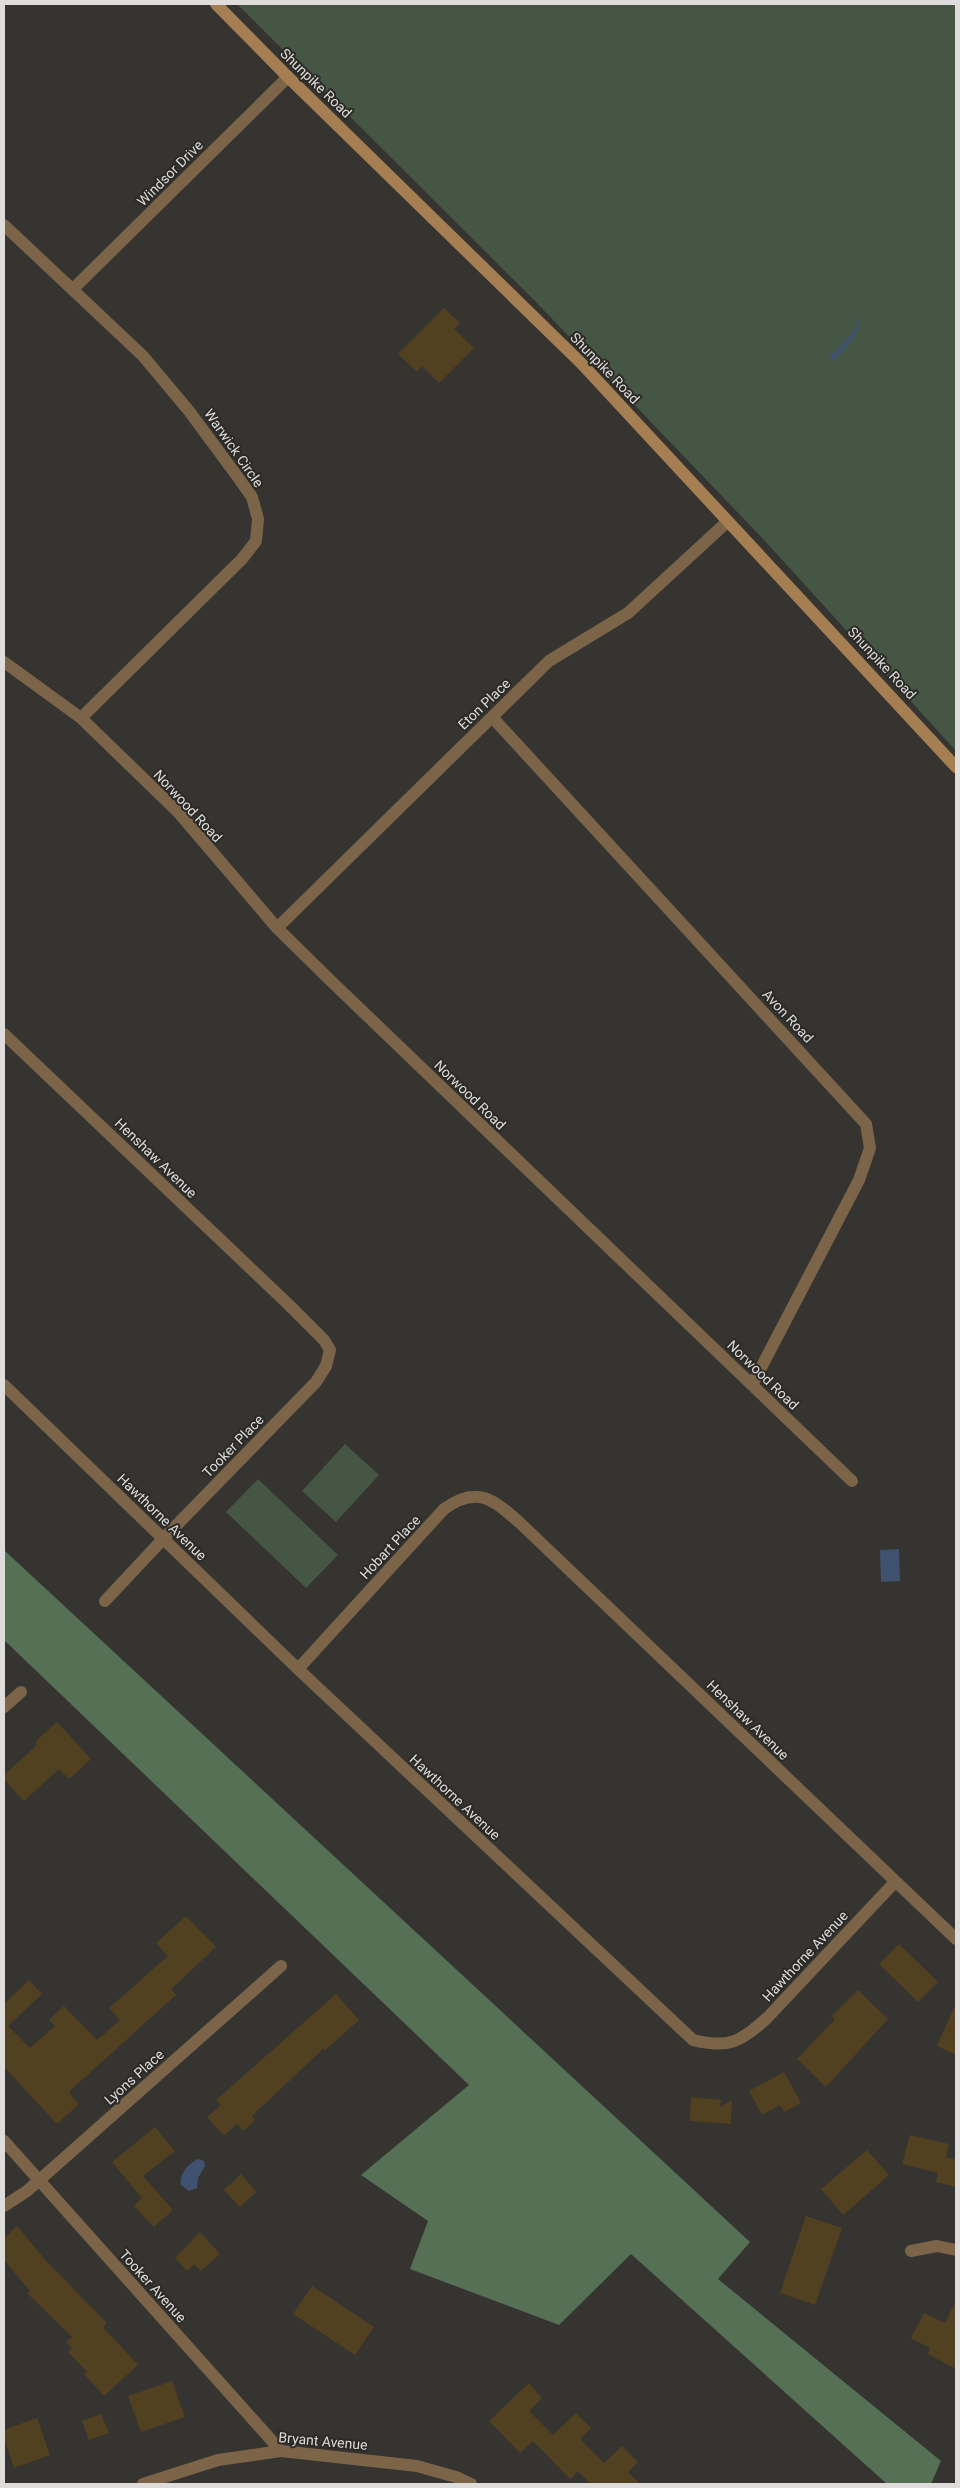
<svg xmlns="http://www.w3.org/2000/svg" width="960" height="2488" font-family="Roboto,sans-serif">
<rect width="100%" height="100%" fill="#353431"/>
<!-- green -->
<path fill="#455644" d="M237,4h719v747l-191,-210 -232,-242z
M345,1444l34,31 -43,47 -34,-31z
M258,1479l80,76 -32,33 -80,-76z"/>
<!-- forest -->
<path fill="#557054" d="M4,1550l746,692 -32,37 223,182 -10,23h-44l-256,-230 -72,71 -149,-56 18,-48 -67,-46 108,-90 -465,-445z"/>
<!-- water -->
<path fill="#3f526f" d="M859,317c2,20 -15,30 -25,44l-5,-4c13,-13 26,-22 30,-40z
M899,1549l1,32 -19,1 -1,-32z
M198,2159l6,2 1,5 -7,12 -1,10 -8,3 -8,-6c-2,-12 7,-21 17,-26z"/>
<!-- building -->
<path fill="#524120" d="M444,308l16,15 -6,6 20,19 -35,35 -17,-17 -5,6 -19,-18z
M57,1722l34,37 -22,20 -10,-10 -35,32 -20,-22v-4l33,-30 -2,-3z
M186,1916l30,31 -45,42 5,6 -103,93 -4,5 10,11 -22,20 -53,-57v-63l25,-24 13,14 -34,32 22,22 25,-22 -6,-6 15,-14 33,34 23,-20 -11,-12 59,-52 -12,-13z
M899,1944l39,38 -20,20 -39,-38z
M858,1990l30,29 -62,68 -29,-28 38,-40 -3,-3z
M336,1994l23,26 -35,31 -1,-2 -71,67 3,4 -12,11 -6,-7 -13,12 -17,-19 14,-12 -5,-5z
M956,2003v52l-19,-9z
M784,2072l17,31 -17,9 -4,-7 -18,10 -13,-24z
M691,2097l30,3 -1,7 12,-7 -1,24 -41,-3z
M155,2127l20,24 -32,25 30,34 -19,17 -20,-21 8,-8 -30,-36z
M910,2135l39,9 -3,13 10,3v27l-20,-5 2,-9 -36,-9z
M867,2150l22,25 -46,40 -22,-26z
M241,2174l15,18 -16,15 -16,-17z
M806,2216l36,12 -27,77 -35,-12z
M17,2226l30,36 60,61 -4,4 35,38 -34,31 -20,-22 3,-2 -19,-20 4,-4 -6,-6 6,-5 -45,-44 3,-2 -26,-31v-22z
M200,2232l20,22 -19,17 -7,-7 -7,7 -12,-13z
M312,2286l62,41 -19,28 -62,-41z
M956,2301v68l-28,-15 2,-6 -19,-10 13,-25 21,10z
M172,2381l13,36 -44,15 -13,-36z
M529,2383l13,15 -13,13 24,24 23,-22 15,15 -11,11 24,24 18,-17 16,16 -10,10 12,12h-49l-13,-13 -8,8 -37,-38 -13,12 -31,-32z
M101,2414l8,19 -20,7 -7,-19z
M37,2418l13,37 -36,13 -10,-30v-8z"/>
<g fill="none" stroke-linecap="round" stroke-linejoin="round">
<!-- street -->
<path stroke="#7c6448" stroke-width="12" d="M4,225l139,131 46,55 48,65 15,21 6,22 -2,22 -14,18 -161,159
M73,289l215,-212
M4,662l77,56 98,95 98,115 55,54 520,499
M492,717l374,407 4,24 -11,32 -107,205
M277,928l272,-267 79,-48 99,-91
M4,1034l284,270 36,36 6,10 -4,16 -10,16 -152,156 -59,63
M4,1385l294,284 395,371c35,9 48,2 74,-22l128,-136
M298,1669l146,-160c33,-24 49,-10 76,14l436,416
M4,1707l17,-15
M4,2141l277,310
M4,2206l23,-15 254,-225
M911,2251l26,-5 19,4
M143,2484l75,-24 63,-9 136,15 39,11 15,7"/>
<!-- secondary -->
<path stroke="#a57e51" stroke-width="12" d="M216,4l72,73 293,286 375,404"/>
</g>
<g text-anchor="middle" stroke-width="4" stroke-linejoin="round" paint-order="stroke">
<!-- street labels -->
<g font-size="14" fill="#dedddb" stroke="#2b2a27">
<text transform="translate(316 83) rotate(44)" y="5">Shunpike Road</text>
<text transform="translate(170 173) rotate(-45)" y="5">Windsor Drive</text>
<text transform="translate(605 368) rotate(46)" y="5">Shunpike Road</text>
<text transform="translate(234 448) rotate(55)" y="5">Warwick Circle</text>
<text transform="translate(882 663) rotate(47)" y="5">Shunpike Road</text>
<text transform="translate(484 704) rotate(-44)" y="5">Eton Place</text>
<text transform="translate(188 806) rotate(47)" y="5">Norwood Road</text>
<text transform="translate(788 1016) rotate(47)" y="5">Avon Road</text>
<text transform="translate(470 1095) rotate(44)" y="5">Norwood Road</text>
<text transform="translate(156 1158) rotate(44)" y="5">Henshaw Avenue</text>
<text transform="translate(763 1375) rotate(44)" y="5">Norwood Road</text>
<text transform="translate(233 1446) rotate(-46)" y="5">Tooker Place</text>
<text transform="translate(162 1517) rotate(44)" y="5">Hawthorne Avenue</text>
<text transform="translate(390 1547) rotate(-47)" y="5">Hobart Place</text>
<text transform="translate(748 1720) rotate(44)" y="5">Henshaw Avenue</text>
<text transform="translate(455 1797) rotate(43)" y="5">Hawthorne Avenue</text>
<text transform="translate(805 1956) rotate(-47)" y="5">Hawthorne Avenue</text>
<text transform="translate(134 2077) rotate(-42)" y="5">Lyons Place</text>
<text transform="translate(153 2286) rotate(48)" y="5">Tooker Avenue</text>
<text transform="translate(323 2441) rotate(5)" y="5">Bryant Avenue</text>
</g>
</g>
<!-- border -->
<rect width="960" height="2488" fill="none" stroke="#dedddb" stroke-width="10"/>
</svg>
